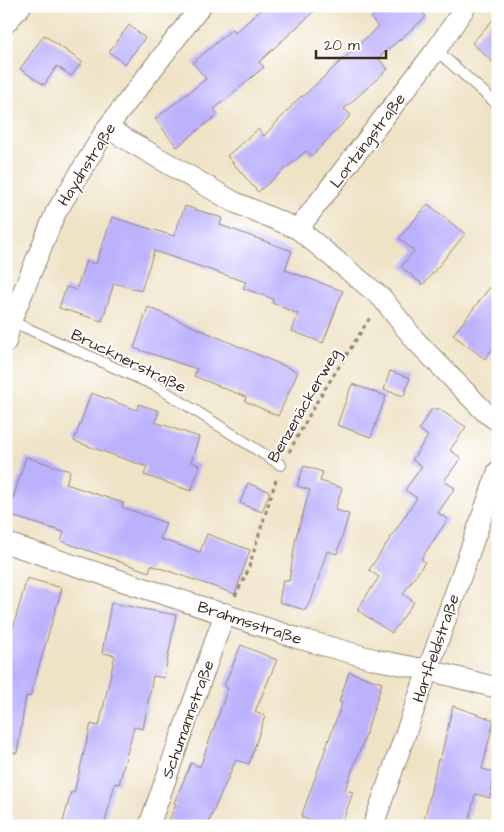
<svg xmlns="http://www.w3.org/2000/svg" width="504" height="832" font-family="'Architects Daughter',sans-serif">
<rect width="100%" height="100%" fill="#fff"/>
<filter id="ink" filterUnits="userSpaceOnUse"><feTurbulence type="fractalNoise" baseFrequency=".02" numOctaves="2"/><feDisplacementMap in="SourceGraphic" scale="10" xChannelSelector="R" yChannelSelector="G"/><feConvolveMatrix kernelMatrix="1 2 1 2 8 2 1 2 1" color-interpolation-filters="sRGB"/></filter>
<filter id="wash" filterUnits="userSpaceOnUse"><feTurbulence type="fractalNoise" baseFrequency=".0096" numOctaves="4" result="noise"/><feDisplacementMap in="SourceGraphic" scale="20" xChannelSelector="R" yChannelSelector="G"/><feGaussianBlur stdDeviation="1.12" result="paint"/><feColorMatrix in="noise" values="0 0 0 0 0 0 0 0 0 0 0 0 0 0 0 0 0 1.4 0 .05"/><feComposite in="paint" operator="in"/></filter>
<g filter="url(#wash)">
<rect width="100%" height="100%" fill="#efe3c6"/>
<g id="blocks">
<!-- building -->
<path fill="#bcb1fd" d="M265,6h55l-61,56 5,5 -50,42 4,5 -41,33 -22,-28 51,-40 -13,-16 39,-34 3,4z
M385,6h33l8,11 -48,41 10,11 -44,40 7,6 -39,41 -6,-5 -48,41 -31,-36 31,-27 6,7 37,-40 1,1 76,-70 -7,-9z
M498,14v53l-26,-24z
M129,25l16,13 -20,26 -16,-12z
M44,35l38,27 -11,14 -14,-10 -13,19 -24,-16z
M428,204l37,30 -42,51 -22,-18 13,-16 -15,-13z
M185,206l37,12 -2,7 72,26 -7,19 58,21 -20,52 -31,-12 6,-17 -26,-11 1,-4 -30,-11 3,-6 -92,-31 -13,40 -27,-8 -12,38 -43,-13 7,-21 10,3 10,-29 10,3 16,-47 62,19z
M498,277v65l-13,17 -32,-24z
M148,307l150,65 -20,44 -33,-15 1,-4 -52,-21 3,-7 -63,-21z
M390,371l20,7 -6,18 -20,-6z
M352,384l34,12 -15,41 -34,-12z
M91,393l46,17 2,-6 20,7 -4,11 44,15 -8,25 9,3 -9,26 -47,-16 3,-8 -73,-26z
M432,409h7l27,18 -16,23 11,8 -17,23 11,7 -17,25 10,6 -27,40 4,3 -22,32 11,8 -22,31 -35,-23 22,-33 -10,-7 48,-72 -12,-8 17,-24 -10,-6 16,-24 -9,-7z
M26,457l44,14 -4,13 57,19 -1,4 44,16 -6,16 40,13 7,-18 43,16 -15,44 -84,-29 -2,7 -34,-12 -54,-19 3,-9 -56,-17z
M304,466l19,6 -3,9 22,7 -7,22 14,4 -12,40 -10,-3 -15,47 -7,12 -26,-8 4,-22 6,1 7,-44 14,-47 -13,-4z
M248,483l22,9 -8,20 -22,-9z
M27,578l35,10 -32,109 -4,-1 -9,57 -11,-1v-111l3,1z
M111,603l65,12 -12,63 -11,-2 -10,53 -9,-2 -15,57 -4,-1 -11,43h-42l9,-34 3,1 17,-69 8,2 16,-71 -13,-2z
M241,645l36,15 -22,52 10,4 -16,48 -13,-4 -29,66h-40l9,-22 -2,-1 17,-40 9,4 28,-79 -4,-2z
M349,672l33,11 -21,66h-1l-15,41 8,2 -12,34h-16l-24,-9 41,-114 -3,-1z
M453,706l41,14 -12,49 13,3 -5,26 -15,-4 -7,32h-45l15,-67 2,1z"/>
</g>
</g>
<g filter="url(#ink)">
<use href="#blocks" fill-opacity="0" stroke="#958672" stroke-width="1"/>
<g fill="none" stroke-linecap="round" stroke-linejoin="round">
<!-- lane casing -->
<g stroke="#958672" stroke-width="12">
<path id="lane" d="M436,50l62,55
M11,321l147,66 123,78"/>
</g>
<!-- street casing -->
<g stroke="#958672" stroke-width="22">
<path id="street" d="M6,23l15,-17
M107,128l127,74 64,27 84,69 33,42 71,73 12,8
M298,229l138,-179 30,-44
M6,342l5,-21 44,-107 52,-86 94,-122
M6,543l291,95 80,22 51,10 70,18
M149,826l76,-213
M373,826l125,-355"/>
</g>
<!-- path -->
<path stroke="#958672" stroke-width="3" stroke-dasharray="4 4" stroke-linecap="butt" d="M289,452l27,-49 55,-87
M235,596l11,-20 30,-96"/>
<!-- lane -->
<use href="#lane" stroke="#fff" stroke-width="10"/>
<!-- street -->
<use href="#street" stroke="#fff" stroke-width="20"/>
</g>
</g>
<g text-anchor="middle" stroke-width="4" stroke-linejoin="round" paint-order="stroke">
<!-- street labels -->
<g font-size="16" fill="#3b2a1e" stroke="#fff">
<text transform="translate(367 140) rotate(-53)" y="6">Lortzingstraße</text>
<text transform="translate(86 164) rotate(-58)" y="6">Haydnstraße</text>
<text transform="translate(129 360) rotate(26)" y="6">Brucknerstraße</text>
<text transform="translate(303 405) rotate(-60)" y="6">Benzenäckerweg</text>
<text transform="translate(250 622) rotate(18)" y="6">Brahmsstraße</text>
<text transform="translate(435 648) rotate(-71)" y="6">Hartfeldstraße</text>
<text transform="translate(187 719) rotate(-70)" y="6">Schumannstraße</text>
</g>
</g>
<!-- margin -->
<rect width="504" height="832" fill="none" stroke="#fff" stroke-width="25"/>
<!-- scale -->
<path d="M316 50v8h70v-8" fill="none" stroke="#3b2a1e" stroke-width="2.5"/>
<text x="324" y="50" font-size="15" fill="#3b2a1e" stroke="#ffffff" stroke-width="4" paint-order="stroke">20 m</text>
</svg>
